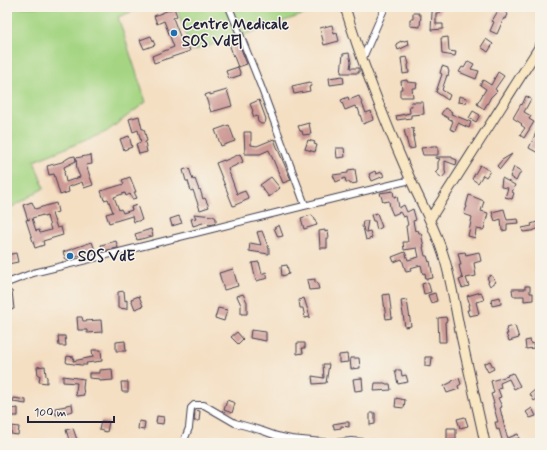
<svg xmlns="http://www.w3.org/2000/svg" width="547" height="450" font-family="Mynerve,sans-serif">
<rect width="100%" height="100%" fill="#f7f3e8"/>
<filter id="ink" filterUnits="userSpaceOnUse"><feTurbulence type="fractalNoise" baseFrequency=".025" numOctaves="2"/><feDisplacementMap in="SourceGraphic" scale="8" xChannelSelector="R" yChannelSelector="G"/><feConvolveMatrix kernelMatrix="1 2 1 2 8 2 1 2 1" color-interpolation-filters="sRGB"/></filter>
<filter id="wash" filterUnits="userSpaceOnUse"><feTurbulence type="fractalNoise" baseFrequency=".012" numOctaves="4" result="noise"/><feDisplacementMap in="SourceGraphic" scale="16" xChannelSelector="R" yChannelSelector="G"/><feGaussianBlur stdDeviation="0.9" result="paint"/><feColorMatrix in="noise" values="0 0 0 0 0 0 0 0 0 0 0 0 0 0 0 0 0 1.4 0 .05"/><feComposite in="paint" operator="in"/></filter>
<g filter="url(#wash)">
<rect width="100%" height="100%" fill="#f4dfc3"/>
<!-- green -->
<path fill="#a5d583" stroke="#647c5f" d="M7,7h137l-26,10 28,85 -40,30 -72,29 10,27 -37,22z
M176,7h149l-84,29 -49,15z"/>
<g id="blocks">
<!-- building -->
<path fill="#cd9a95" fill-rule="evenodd" d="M433,7h8l-1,6h-4v11h7v5l-12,1 1,-17z
M174,8l3,8 -4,2 10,26 4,-2 3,9 -36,12 -2,-7 22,-9 -10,-26 -7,3 -3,-8z
M499,9l9,5 -2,5 -2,-1 -7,16 -7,-3 4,-9 -2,-1z
M413,13h6v2h2l-1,12 -10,-1v-7h3z
M332,25l2,9 3,-1 2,8 -15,4 -4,-17z
M151,36l4,9 -11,4 -4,-9z
M448,37l1,14 7,1 -1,4 -13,-2 -1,-16z
M486,39l7,5 -5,8 -7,-5z
M408,40l1,5 -11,5 -2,-6 5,-3v1z
M238,41l9,23 -9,3 -9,-23z
M349,53l2,9 -1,6h9v5h-18l2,-19z
M407,57l2,7 -1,1 1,8 -6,1 -2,-16z
M468,61l6,3 -3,5 8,2 -3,8 -17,-7 3,-5 2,1z
M442,66l6,2v2l1,1 -1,5 -1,-1 -5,15 8,5 -2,5 -12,-8 6,-18 -2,-1z
M238,67l3,8 -12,4 -3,-8z
M498,72l6,4 -9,13 2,2 -7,7v1l-6,10 -7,-5 9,-15 -6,-4 3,-5 8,5z
M343,76l1,7 -14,2 -1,-7z
M407,80v2l10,1 -1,5h-4l1,9h-13v-8h2l-1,-8z
M310,82l1,4 -2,1 1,4 -16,3 -2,-8z
M227,90l5,16 -21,6 -6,-17 5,-2v2z
M359,96l7,17 5,-2 2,9 -10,4 -5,-16 -1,1 -2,-3 -10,4 -4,-10 7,-3 1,3z
M459,96l8,2 -1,5 -8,-1z
M526,96l5,3 -7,13 7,4 -2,3 5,3 -10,16 -4,-3 5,-7 -4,-3 1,-1 -9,-6 8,-14 1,1z
M259,100l7,19 -1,4 -2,1h-2l-3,-2 -1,-6 -3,1 -2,-5 1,-1 -3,-7z
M411,102h12l1,12 -13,1v3l-14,2 -1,-4 14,-3 -1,-7h3z
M445,108l7,4 -1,2 20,8 -2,6 -11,-5 -3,8 -5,-2 3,-8 -12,-7z
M473,111l7,4 -4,7 -7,-4z
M139,116l3,13h2l3,12 -2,1 2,10 -8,2 -3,-10 5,-2 -3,-12 -5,2 -4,-13z
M309,123l2,11 -8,1 -1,-4h-2l-2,-5z
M540,124v30l-11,-6z
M229,125l6,16 -14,5 -6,-16z
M413,128l1,9h-1l2,11 -6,1 -5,-19z
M244,132h7v13l6,1 17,-7 3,8 14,33 -8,3 -14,-33 -9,4h-15z
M129,136l3,11 -8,3 -4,-11z
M308,140l7,2 -1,2 3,1 -2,7 -10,-3z
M431,146h7v9h-15l-2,-7 10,-1z
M336,148h8l1,9 -8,1z
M240,154l3,8 -15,7 9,25 8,-3 4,8 -16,7 -17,-43 8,-3v1z
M512,154l-12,15 -3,-3 5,-6z
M91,155l1,9 -6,1 7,20 -9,3 -2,-6 -14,5 1,5 -9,3 -6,-21 -5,1 -2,-9 15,-4 8,-5 5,-1 1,5 -12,6 1,4 -1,1 2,10 14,-5 -3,-7 -1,-12z
M435,157h17v1l5,2 -1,5 -11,-4v11l1,1 -4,5 -7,-6 3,-3v-7l2,-3 -5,-1z
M480,165l10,6 -4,6 -3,-2 -5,8 -6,-4z
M514,167l7,4 -5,10 -6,-4z
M189,168l4,12 2,-1 4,11 1,-1 3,10 2,-1 4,9 -9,3 -7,-20 -2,1 -3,-10h-2l-3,-11z
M355,169l2,14 -7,1v-2h-4l-1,-4 -9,4 -3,-7 15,-2v-3z
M375,171l1,3 6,-2 2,4 -12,5 -3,-7z
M130,177l6,15h-2l3,6 -5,1 -2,-5 -4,2 -1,-3 -11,4 5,13 2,-1 2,4 9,-3 -1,-3 6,-2 5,15 -8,2 -2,-6 -23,7 -3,-9 7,-2 -5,-13 -4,1 -3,-9 23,-7 -2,-4z
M271,177l9,11 -11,9 -9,-12z
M502,178l13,7 -3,7 2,1 -2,6 -7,-2 3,-9 -7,-1z
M393,191l1,6 3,-1 2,12 5,-3 3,7 6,-3 3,11 -3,1 2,10 3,-1 1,3h2l3,14h-1l2,9h2l2,6 1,-1 3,17 -7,1 -1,-6 -2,1 -2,-9 -11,3 1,3 -5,1 -4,-13 -8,3 -2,-5 13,-5 3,8 11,-3 -2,-9 -13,2 -1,-8h5l-2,-16 2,-1 -2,-9 -3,1 -3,-5 -7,3 -3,-7 -1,-7 -6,1 -3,-9z
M469,195l15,6 -3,10 7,2 -4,16 -1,1 -7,-1 -1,9 -7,-2 4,-19 -8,-3 3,-8h-1z
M32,202l3,7 21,-6 2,9 -6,2 5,14 4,-1 2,8 -20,6 1,4 -9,3 -9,-28 4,-1 -2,1 -5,-15zM43,215l1,2 3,-1 4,14 -11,3 -1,-3 -3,1 -4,-13z
M504,209l3,11 11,-1 1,4 -12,1v6l-5,1 -1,-12 -6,2 -3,-9z
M377,213l5,14 -5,3 -2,-9h-2l-2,-6z
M194,214l19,2 3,2v4l-2,2 -5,1 -3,-3 -13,4 -2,-7 5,-1z
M312,215l1,2h1l3,8 -13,4 -3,-11z
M179,216l3,7 -10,3 -2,-7z
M363,221h5l-2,11 4,-1 2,7 -6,2 -3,-13h-1z
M540,221v7l-8,3 -9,1 -1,-4 10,-2 -1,-2z
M279,225l4,11 -5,1 -4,-9z
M151,229l2,7 -16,4 -2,-6z
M325,230v2l3,-1 1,7h-2v10h-7l-1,-17z
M262,231l7,18v5l-20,-3 1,-8 11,2 -4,-13z
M116,241l2,7 -15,3 -2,-6z
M92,242l3,8 -22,8 1,1 -8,1 -3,-8z
M465,252l1,3 13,-3 2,9 -7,2 2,13 -10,2 3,8 -7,2 -3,-8 5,-2h-2l-3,-13h2l-3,-12z
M16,253l2,9 -10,2 -1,-9z
M259,262l3,12 4,-2 2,6 -12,3 -4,-18z
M287,265l2,9 -7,2 -1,-10z
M233,269l5,17 -14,4 -5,-17z
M491,275l5,7 -6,4 -2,-4 1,-1 -2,-3z
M315,279v4l2,-1 2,7 -10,1 -2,-10z
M428,282l3,10 -7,2 -2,-10z
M525,286h5v7h3v7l-9,1v-5h-11l-1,-7h13z
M7,291h5l2,18 -6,1z
M124,291l1,10 2,-1v9l-9,-1v-16z
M481,292l3,8 -8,2 3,12 -10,2 -2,-6h2l-1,-5h2l-3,-9z
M435,293l2,8 -6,2 -3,-8z
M243,294l4,8v12h-6v-9l-4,-9z
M389,294l3,24 -6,1 -3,-24z
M139,296l4,10 -8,3 -4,-10z
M500,297l1,7 -9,2 -1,-7z
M304,298l6,19 -5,1 -2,-10h-3l-1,-8z
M407,300l4,26 -6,1 -4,-26z
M218,308l9,2 -3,11 -9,-3z
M77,317h5l1,4 18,-1 1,12 -15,1v-3h-9z
M446,317l1,4 -2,1 1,20h-7l-1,-24z
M515,326l4,12 -10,3 -3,-7h2l-2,-6z
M251,330l15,2v9l-16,-3z
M237,332l6,7 -5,5 -7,-7z
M58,336h7l1,10h-7z
M530,340l1,4 2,-1 1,5 -8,1 -1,-8z
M125,341l1,10h-10v-9z
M297,343h8v5h-3l1,5 -6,1z
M92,350h9l1,11 -16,2 1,2h-6l-14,-2 -1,-1 1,-6 7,1 -1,4 20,-4z
M347,354l1,8 -9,1v-8z
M425,357h7l-1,10 -6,-1z
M350,358h9l1,10 -9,1z
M490,361l4,8 -6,3 -4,-8z
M323,364h6l-3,19 -13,1 -1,-8 12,2z
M45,366l1,10 1,1v6l-8,-1 1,-7h-2l-1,-8z
M112,369l1,11 -13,1v-2l-11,-1v-5h11v-3z
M395,370h6l1,6 4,-1 2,7 -10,2z
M513,373l7,13 -6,3 -5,-10 -9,4 1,5 -3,1 3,8 -3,1 4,9 -2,1 6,25 2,5 10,-4 1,4 -4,1 1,4h-13l-4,-14 -2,1 -2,-8h3l-5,-18 1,-1 -3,-9 3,-1 -3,-12 17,-5 -1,-1z
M63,376l21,3 -1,9 1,7 -8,1 -1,-5h1l1,-8 -14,-1z
M362,378l1,12 -8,1 -2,-12z
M459,378l2,6 -3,2 1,3 -12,4 -3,-7 8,-4v-1z
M121,382h7v10h-6z
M375,383h10l1,1h4l1,6 -17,1z
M535,390l5,7 -6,4 -4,-7z
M14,398l12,2v4l-13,-2z
M396,398l9,2 -1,8 -9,-1z
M227,400l8,3 -3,10 -8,-3z
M72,404l1,7 -17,4 -1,-7 11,-2v-1z
M18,408v8h-7v-7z
M532,408l4,8 -6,2 -4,-6z
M195,410l5,1 -1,10h-5z
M370,413h5v11l-5,1z
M157,416l7,1 -1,7 -7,-1z
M465,417l3,9 -8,2 -3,-9z
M101,421l8,1 -2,10 -8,-2z
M139,421l6,1 -1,8 -6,-1z
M345,422h4v5l-8,-1v2l-7,1v-3h-1v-2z
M12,426l7,1 -1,8 -7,-1z
M73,428l5,15h-8l-4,-13z
M447,428h9v12h-9z"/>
</g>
</g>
<g filter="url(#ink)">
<use href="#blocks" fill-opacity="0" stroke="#423e4f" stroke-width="1"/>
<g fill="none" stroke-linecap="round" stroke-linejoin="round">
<!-- street casing -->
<g stroke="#423e4f" stroke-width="8">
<path id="street" d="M229,7l31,77 45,121
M362,60l23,-53
M7,283l26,-10c126,-30 251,-63 378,-93
M183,443l6,-15 2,-20 3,-3h10l31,18 25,7 17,6 14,3 42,4 18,-2 23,2"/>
</g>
<!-- secondary casing -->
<g stroke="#423e4f" stroke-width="11">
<path id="secondary" d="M345,7c17,57 39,112 63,167 11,25 24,48 33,74 10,27 13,55 19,83 8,37 17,74 25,112
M430,219l110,-173"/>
</g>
<!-- path -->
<path stroke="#423e4f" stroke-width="1" stroke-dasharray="1 3" stroke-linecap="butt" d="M219,7l5,3"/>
<!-- street -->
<use href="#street" stroke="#fff" stroke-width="6"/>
<!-- secondary -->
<use href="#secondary" stroke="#f9e7c3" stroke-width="9"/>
</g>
</g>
<!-- markers -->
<g fill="#1f6fb2" stroke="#f7f3e8" stroke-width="1.5">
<circle cx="174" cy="33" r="4"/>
<circle cx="70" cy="256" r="4"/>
</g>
<g text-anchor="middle" stroke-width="3" stroke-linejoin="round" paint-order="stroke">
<!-- poi labels -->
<g font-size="15" font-weight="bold" fill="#22223b" stroke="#f7f3e8" text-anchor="start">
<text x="182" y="29">Centre Medicale<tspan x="182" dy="17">SOS VdE|</tspan></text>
<text x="78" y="261">SOS VdE</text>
</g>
</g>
<!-- margin -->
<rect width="547" height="450" fill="none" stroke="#f7f3e8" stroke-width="24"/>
<!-- scale -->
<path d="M28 416v6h86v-6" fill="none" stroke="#22223b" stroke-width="2"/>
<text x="34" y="416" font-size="12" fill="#22223b" stroke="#f7f3e8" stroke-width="3" paint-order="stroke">100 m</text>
</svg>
